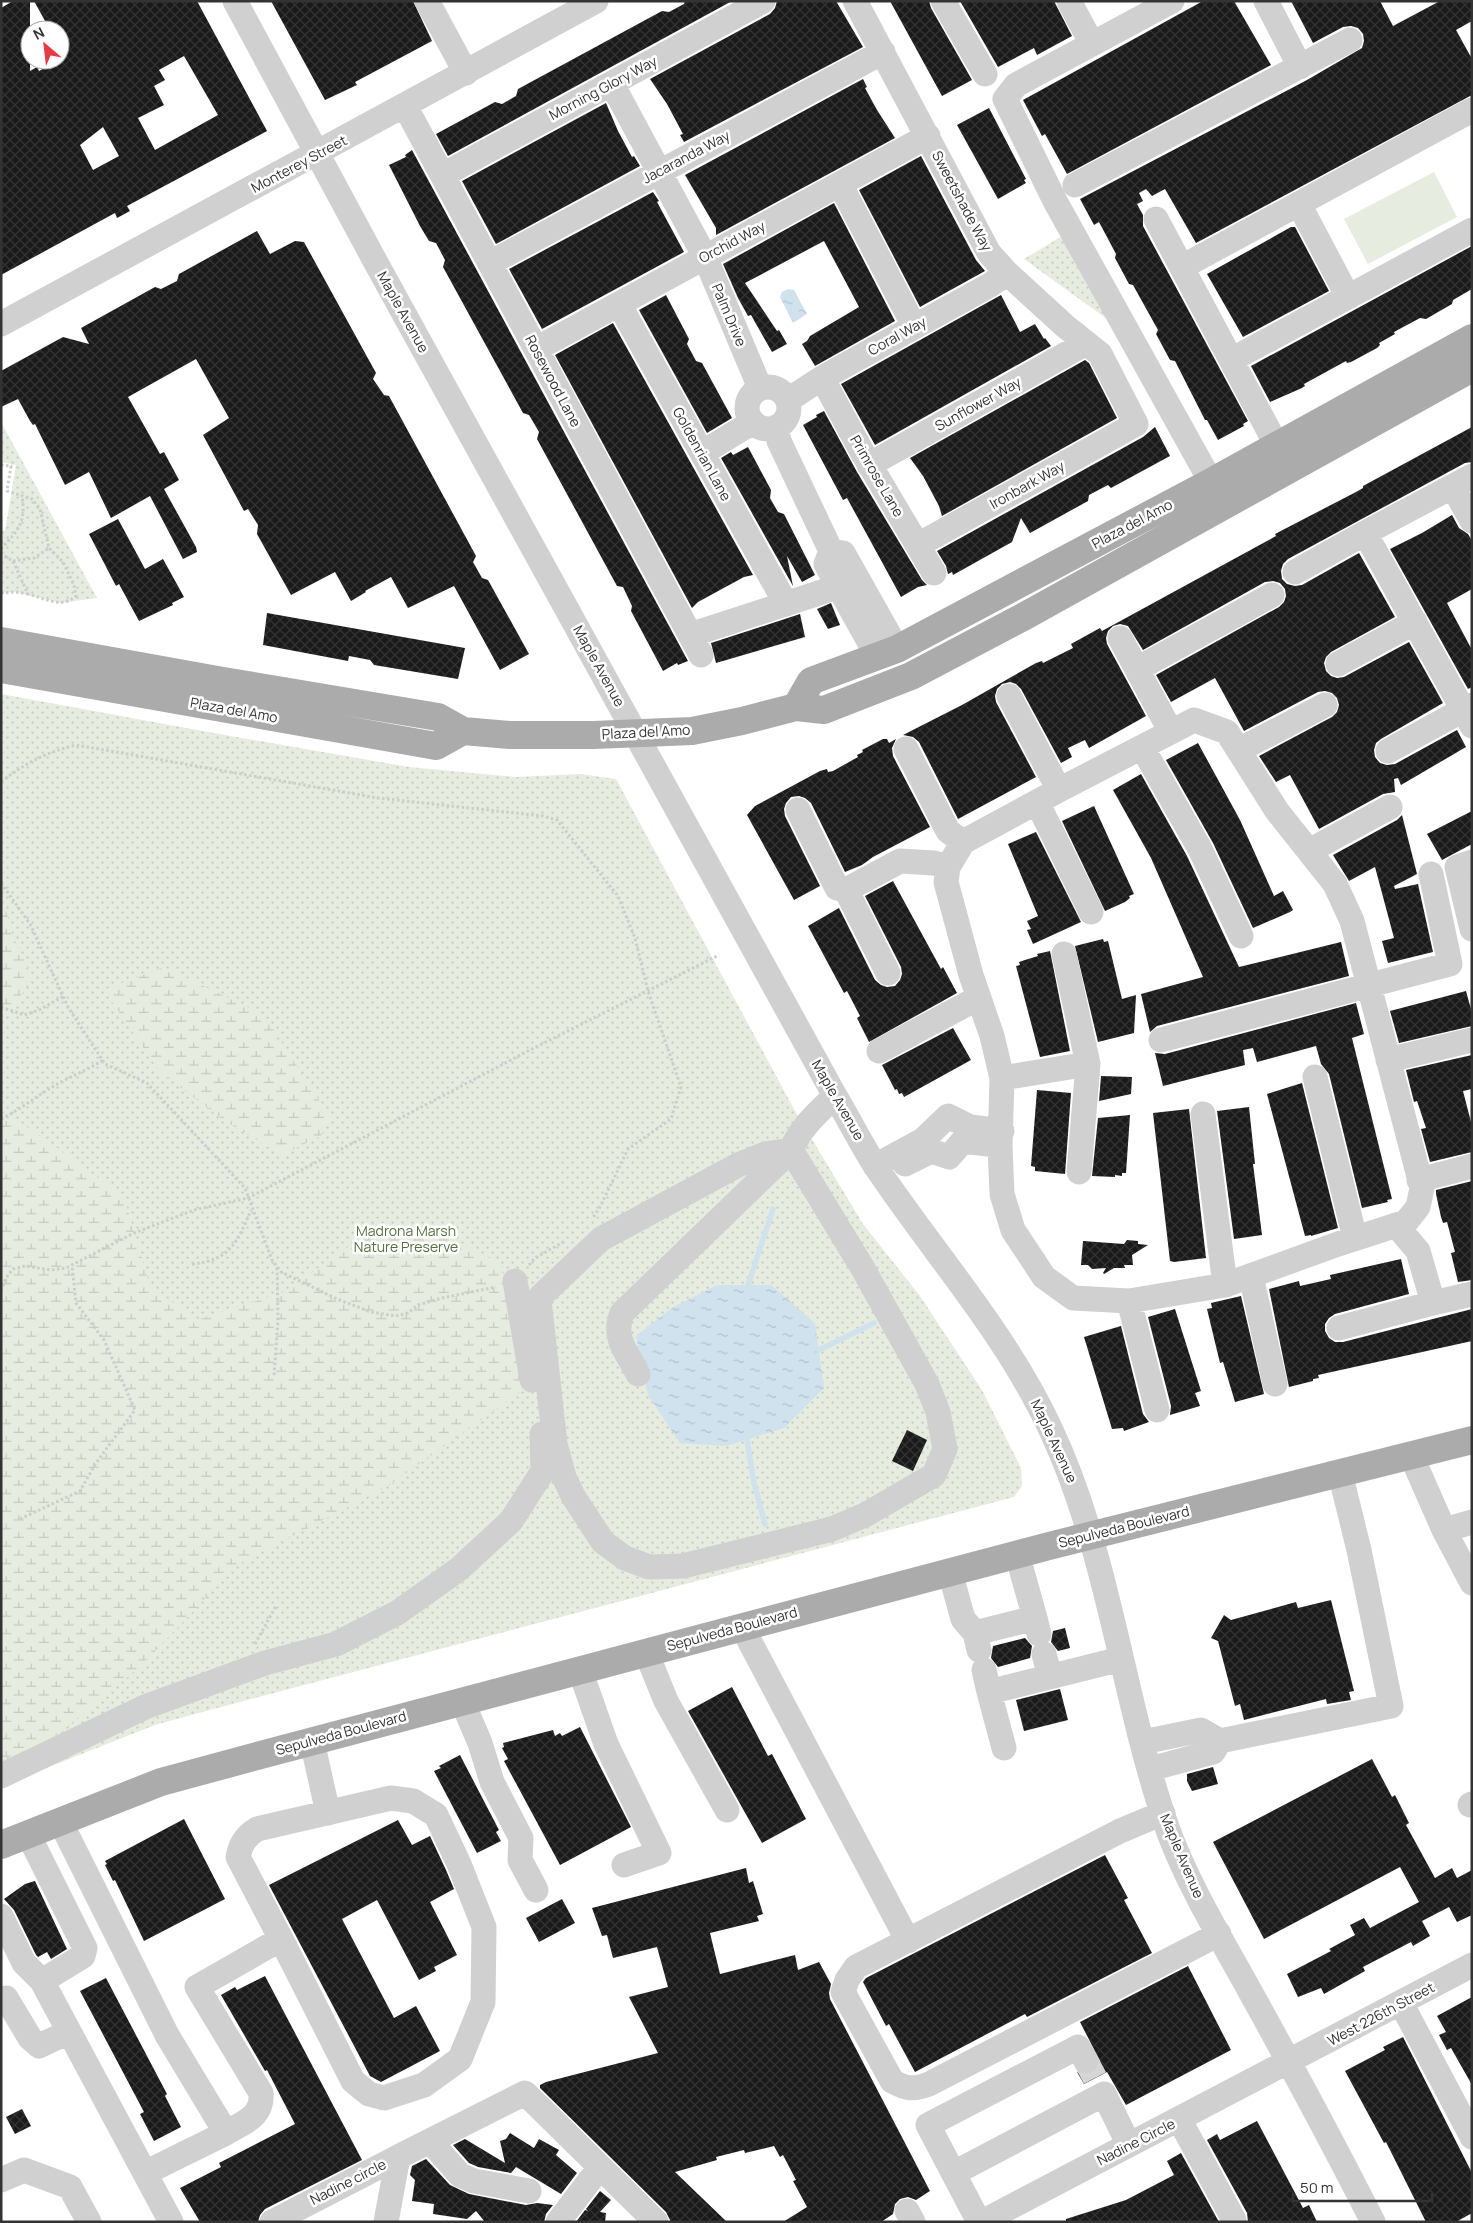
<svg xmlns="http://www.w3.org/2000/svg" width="1473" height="2223" font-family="Manrope,sans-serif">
<defs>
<pattern id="grass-dots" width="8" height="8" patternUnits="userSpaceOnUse" patternTransform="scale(1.25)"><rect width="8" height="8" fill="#e6ecdf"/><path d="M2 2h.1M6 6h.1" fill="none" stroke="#c6cbc0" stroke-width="1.8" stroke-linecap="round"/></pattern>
<pattern id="wetland-marsh" width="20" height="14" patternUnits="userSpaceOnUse" patternTransform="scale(1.25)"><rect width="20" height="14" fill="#e6ecdf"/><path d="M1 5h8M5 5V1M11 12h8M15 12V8" fill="none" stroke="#c6cbc0"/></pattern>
<pattern id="water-ripples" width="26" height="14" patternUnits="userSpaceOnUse" patternTransform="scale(1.25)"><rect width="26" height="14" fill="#cfe2ee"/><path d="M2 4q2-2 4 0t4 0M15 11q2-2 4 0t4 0" fill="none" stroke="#b2c2cd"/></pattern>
<pattern id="building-cross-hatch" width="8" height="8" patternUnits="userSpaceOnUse" patternTransform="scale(1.25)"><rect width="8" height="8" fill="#1a1a1a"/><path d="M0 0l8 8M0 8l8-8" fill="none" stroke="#333"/></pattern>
</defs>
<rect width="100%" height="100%" fill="#fff"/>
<!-- grass -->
<path fill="url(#grass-dots)" d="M1062,236l45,83 -83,-60z
M1,422l96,176 -37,5 -44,-11 -15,1v-62h4l11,-66 -15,-3z
M1,694l218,40 190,33 107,10 65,-3 35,5 179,332 68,113 57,72 62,94 39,78 1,18 -8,11 -808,214 -51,14 -154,61z"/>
<!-- wetland -->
<path fill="url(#wetland-marsh)" d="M1,903l4,4 8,29 20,43 -32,43z
M164,967l100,48 66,102 -9,19 -40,19 -56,-34 -65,-49 -56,-82z
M1,1116l30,13 93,68 26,89 47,34 87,-28 87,-61 54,-6 76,38 22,127 -135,96 -151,79 -95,100 -90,74 -51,21z"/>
<!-- pitch -->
<path fill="#e6ecdf" d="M1434,172l23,45 -89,47 -24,-45z"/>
<!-- water -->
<path fill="url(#water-ripples)" d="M788,289l6,1 13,24 -14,9 -13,-26 2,-5z
M717,1285h54l44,38 9,65 -40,40 -58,18 -46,-3 -32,-48 -12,-59 36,-28z"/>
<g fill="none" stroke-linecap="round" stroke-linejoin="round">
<!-- stream -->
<path stroke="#cfe2ee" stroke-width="5.5" d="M748,1285l25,-76
M819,1350l55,-27
M747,1440l7,43 11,41"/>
</g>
<!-- building -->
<path fill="url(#building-cross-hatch)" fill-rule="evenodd" d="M13,1h17v70l7,-4 2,4 25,-14 -4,-8v-19h-10l-16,-29h163l70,130 -140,75 3,5 -13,7 -2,-5 -114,62v-267zM184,56l34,59 -63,35 -17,-32 26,-13 -10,-19 11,-6 -6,-10zM103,127l16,29 -26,14 -13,-25z
M271,1h142l19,40 -77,41 2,3 -32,15z
M685,1h47l-284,155 -12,-22 59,-32 7,2 14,-8 2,-7 144,-78 7,1 15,-8z
M777,1h59l27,46 -179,95 -4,-7 3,-1 -16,-30 -17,-25 120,-65 5,-6z
M890,1h39l2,7 41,72 -30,16z
M960,1h94l18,35 -35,19 -3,-7 -36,19z
M1203,1h31l37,64 -204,109 -22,-40 -3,2 -19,-36z
M1291,1h89l13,25 47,-25h32v20l-16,9 16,29v36l-276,148 -31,-54 -13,7 -6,-7 -7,4 4,8 -6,3 6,11v11l105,195 -5,3 1,2 -26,14 -11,-20h-2l-30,-59 -5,-1 -14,-26 2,-4 -25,-45 -4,-1 -14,-26 1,-4 -17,-32 -5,3 -14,-26 227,-119 55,-32 2,-7 -1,-7 -5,-6 -7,-2 -8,1 -30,16z
M863,79l4,8 -2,1 12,22 18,28 -179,97v-7l-31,-53z
M606,103l12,28 14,26 2,-1 6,10 -144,78 -34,-63z
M989,108l37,71 -2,1 2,3 -28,16 -41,-74z
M412,150l111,206 165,305 -10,4 -1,-2 -14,8 -32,-60 1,-5 -9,-19 -6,-1 -80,-147 2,-7 -7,-12 -3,-5 -6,-2 -80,-146 2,-7 -9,-17 -7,-2 -9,-15 -31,-61 17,-8 -1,-2z
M921,156l55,104 9,11 -65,36 -61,-117z
M653,192l6,9 -2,1 27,50 -142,77 -33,-60z
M834,203l61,118 -80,45 -13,-22 5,-3 3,-5 49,-29 -35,-66 -79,42 32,48 2,-1 8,14 -15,8 -21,-37 -3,1 -10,-18 -15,-34z
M1291,227h4l34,64 -86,46 -36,-63z
M257,231l13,23 25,-13 9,1 72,131 -3,6 11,16 5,1 87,160 -3,6 9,16 6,2 41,74 -29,16 -46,-84 -46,22 -17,-31 -26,14 1,1 -15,9 -16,-29 -44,23 -34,-61 1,-9 -10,-16 -4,2 -41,-76 26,-17 -33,-59 -68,38 32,57 4,-2 15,28 -15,9 32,58 1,5 -14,7 -33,-63 -39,22 -22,-46 -24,13 -30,-61 -2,1 -3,-4 -12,-22 -17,8v-36l62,-34 26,7 -8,-16 74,-41 6,2 16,-8 2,-7z
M1472,246v43l-19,11 -1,4 -26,15 -6,-1 -26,14 1,2 -16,9 1,2 -3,3 -26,14 -4,1 -1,-2 -42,23 1,2 -3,2 -32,14 -19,-36z
M666,295l23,44 -2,5 9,17 6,2 30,55 -25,15 -68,-123z
M1001,295l19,37 15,-8 9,15 1,-1 6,8 -176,99 -34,-61z
M613,323l140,252 -9,2 -24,13 -22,12 -6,6 -137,-253z
M1085,360l4,3 28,55 -175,98 -3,-10 -16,-30 -13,-18z
M824,411l33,61 65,108 5,5 -9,2 -17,10 -54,-99 -4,2 -40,-75 14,-8 -1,-2z
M1155,427l15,29 -59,32 -3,-3 -19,10 -1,6 -58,32 -9,-15 -9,24 -59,33 -1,-3 -4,2 -2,-8 -9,-15 206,-114z
M1472,427v35l-7,1 -177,96 -5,5 -2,7 1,8 5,5 8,2 7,-1 57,-32 36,64 -64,35 -5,5 -2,6 2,8 5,5 6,2 7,-1 65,-35 34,61 -62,36 -5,4 -2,7 1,7 5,6 7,2 8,-1 62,-34 9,17 -65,38 -3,-7 -4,1 1,13 -12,2 -64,35 -29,-54 -14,7 -17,-26 73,-39 5,-5 2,-7 -2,-7 -5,-5 -7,-2 -7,1 -74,39 -29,-53 -44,24 -15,-27 123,-68 5,-5 2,-6 -1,-7 -5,-6 -7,-2 -8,1 -122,68 -15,-24 -8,-2 -7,2 -5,5 -2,7 1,6 39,72 -57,32 -4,-8 -17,8 4,9 -11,6 -40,-74 -5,-5 -6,-2 -8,2 -5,5 -2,7 1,6 40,75 -78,42 -39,-77 -6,-5 -10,-2 59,-30 74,-42 6,-2 1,2 30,-15 -2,-4 29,-16 2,3 174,-95 -1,-2 25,-13 56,-29 7,-4v-2z
M748,447l23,43 -1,8 8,14 6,2 31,61 -13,7 -15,-26 6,30 -72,-128 10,-6 2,3z
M1452,515l7,13 9,6 4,7v48l-25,14 25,47v37l-4,2 -78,-140 32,-16z
M118,519l27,50 18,-10 21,38 -12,6 1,2 -34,16 -20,-37 -3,2 -27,-52z
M831,603l9,22 -12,4 -11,-20z
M267,613l198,35 -7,31 -84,-14 -4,-5 -21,-4 -1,5 -85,-16z
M800,614l5,23 -89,26 -5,-20z
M883,739h4l2,4 7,-4 -4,9 1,8 37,71 -57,30 -11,8 -17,7 -34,-69 -6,-5 -6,-2 -8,1 -5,6 -2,6 1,7 35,70 -26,14 -47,-85 8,-9 65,-35 7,-2 1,3 5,-1 25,-14 -1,-2 6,-3 -1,-2z
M1198,743l42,77 34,76 9,-5 10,19 -3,2 -37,16 -40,-85 -47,-83z
M1141,774l46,82 52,111 102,-25 8,34 -192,50 -7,6 -9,-38 62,-17 -52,-119 -38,-68z
M1094,806l40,88 -5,2 1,2 -5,4 -20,9 -43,-90z
M1472,811v33l-30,16 -15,-26z
M1402,815l15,59 -23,12 1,3 23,-5 15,68 -45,11 -6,-22 12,-3 -19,-71 -26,14 -16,-26 64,-35z
M1036,832l45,90 -48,22 -6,-14 4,-1 -4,-8 11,-5 -30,-72z
M893,881l48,88 2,-2 14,26 -88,49 -12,-24 3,-2 -13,-25 -3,2 -36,-67 31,-18 36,72 6,5 6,2 8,-1 5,-6 2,-6 -1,-7 -36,-71z
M1103,939l1,3 4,-1 14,58 14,-4 -2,38 -36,9 -23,-96z
M1050,951l20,100 -30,6 -24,-91 4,-1 -1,-3 6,-2 13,-4 -1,-2z
M1466,991l6,22v13l-73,17 -9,-32z
M1356,1003l8,31 -12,4 40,161 -5,1 1,2 -26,6 -33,-134 -8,-10 -5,-18 -59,16 -4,-14 -10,2 2,15 -82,21 -8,-33 10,1z
M953,1028l18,32 -67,37 -2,-4 -3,1 -2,-5 -2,1 -13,-25z
M1472,1055v34l-9,2 9,35v26l-42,10 -9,-33 5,-1 -9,-27 -3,1 -8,-32z
M1101,1076l31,1 -1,17 -32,7z
M1302,1083l36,145 -27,8v-1l-6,1 -38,-142z
M1037,1090l34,3 -6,81 -30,-3v-4l-4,-1z
M1249,1107l6,57h-2l9,71 -28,4 -17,-128z
M1189,1109l17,149 -32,4 -4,-1 -17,-148z
M1130,1115l-4,58h-4v3l-7,-1v2l-23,-1 6,-58z
M1472,1181v99l-14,2 -7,-29 4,-1 -8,-30 -4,1 -2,-6 -5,-23v-4z
M1127,1240l11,1v3l10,1 -16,10 1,10h-9l1,3h-11l-10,6 -1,-1 3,-5 -14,1 -4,-4h-7l2,-24 41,3z
M1401,1259l8,35 -74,20 -6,4 -4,6v7l4,7 6,4h8l129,-33v32l-154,34 1,3 -6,1v2l-24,6 -20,-98 30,-8 1,5 31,-7 -1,-4z
M1241,1296l23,98 -29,8 -12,-40 -3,1 -13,-54 5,-1 -1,-5z
M1175,1309l26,82 -6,2 5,13 -30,9 1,-9 -23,-89z
M1121,1326l22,88 6,8 -25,9 -1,-3 -11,1 -28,-92z
M907,1430l20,10 -14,31 -21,-10z
M1331,1600l23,91 -5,1 2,8 -24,4 -1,-5 -82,21 -4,-16 -5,2 -17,-65 -7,-3 13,-23 7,5 65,-18 2,6z
M1065,1628l5,20 -12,3 -7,-9 2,-11z
M1025,1638l7,8 -2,12 -32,9 -7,-9 2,-12z
M732,1687l36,69 4,-2 34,65 -44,24 -74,-132z
M1060,1689l8,31 -44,11 -8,-31z
M580,1727l51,100 -71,38 -56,-104 4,-2 -6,-11 2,-1 -1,-4 50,-13 2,6 5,-3 2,3z
M460,1755l39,75 -3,2 5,9 -24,12 -43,-82 7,-3 -2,-2z
M1372,1759l20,38 3,-2 14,28 -3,2 29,53 17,-10 5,10 15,-8v45l-15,7 -8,-15 -27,14 8,15 -17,10 -2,-4 -48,25 2,4 -41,23 -3,-6 -23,9 -11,-23 44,-23 -2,-2 26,-14 -5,-10 14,-7 6,10 49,-26 -19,-35 -136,72 -51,-97z
M1213,1767l5,17 -26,7 -5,-10v-7z
M184,1819l41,80 -81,42 -29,-61 -2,1 -8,-16 2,-1 -2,-3z
M398,1820l14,25 18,-9 16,34 8,19 -24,13 27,53 -23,12 2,4 -17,9 -42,-80 -35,19 52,99 22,-12 24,45 -59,31 -11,-6 -101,-191z
M1105,1855l23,43 -4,2 28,53 -125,64 -2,-3 -110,58 -26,-48 -3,2 -23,-44 3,-4z
M746,1868l3,15 4,-2 10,33 -6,2 2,5 -49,12 10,41 75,-19 3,15 21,-8 12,22 -2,9 1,6 100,192 -14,9 -8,-3 -8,2 -5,5 -2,10 -12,8h-98l24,-15 -14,-26 3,-1 -13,-25 -3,2 -6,-11 -29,7 -1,-3 -28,7 1,3 -42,12 52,50h-56l-5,-10 -126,-124v-3l6,-3 112,-29 -29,-56 39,-10 -11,-40 -44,11 -6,-23 -5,1 -10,-28z
M35,1881l32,68 -16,10 -4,-7 -9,5 -2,-2 -22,-45 -10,-11 21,-15z
M562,1899l13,24 -36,19 -13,-24z
M1188,1966l43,84 -105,55 -19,-33 -23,12 -7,-12 8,3 8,-1 6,-6 1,-7 -20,-39z
M265,1976l97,184 -97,49 -5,6 -2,7h-58l-20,-34 41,-21 -2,-4 76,-39 -28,-54 -2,1 -44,-76 14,-8 2,3z
M106,1978l61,116 -2,2 16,31 -27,14 -14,-27 4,-2 -64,-121z
M1472,1997v88l-21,-37 -4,2 -8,-15 7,-3 -9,-16z
M1403,2037l69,136v40l-16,9h-30l-40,-80 -2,1 -39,-72 40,-21 -2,-3z
M22,2109l9,17 -16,8 -9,-17z
M1257,2121l46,87 6,-3 8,17h-69l-1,-9 -40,-73 10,-6 3,6z
M510,2133l24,15 5,-9 20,11 -3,5 21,18 -16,21 -45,-27 -5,6 -33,-6 -9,-4 -16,-18 12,-6 40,24 -5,-22 6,-2z
M1181,2153l38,69h-153v-3l60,-19 48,-25 -7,-14z
M426,2159l24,26 19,9 57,11 11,-2 16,2 -7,9 -2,8h-59l-9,-11 -9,8 -34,-5 1,-10 -22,-3 3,-21 -5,-5 2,-9z
M600,2191l11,9 -11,12 6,1 -1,9h-29l9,-12 3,1 -2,-2z"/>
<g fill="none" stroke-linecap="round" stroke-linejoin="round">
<!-- minor-tunnel -->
<path stroke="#d6d6d6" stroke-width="25" stroke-dasharray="25 12" stroke-linecap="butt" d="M1086,2061l9,17"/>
<!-- path -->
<path stroke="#cdcdcd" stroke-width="3" stroke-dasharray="2.5 2.5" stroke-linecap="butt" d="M1,440v12
M1,465l10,1 -4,25 25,8 8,10 9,39 14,14 11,23 2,11c-14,13 -33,2 -48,-2l-15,-33 -12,-7
M1,549c18,-20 25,-26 21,-54
M13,561l21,-3 15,-10
M1,593l15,-1 12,2
M1,782c24,-19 46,-30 75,-37l302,53 165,18 14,4 61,76 17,42 13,53 33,96 -10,32 -43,30 -28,58 -8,12
M1,883l29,41 38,83 37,57 42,19 98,105 27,72 9,12 56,27 34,13 25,4 12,-3 10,-8 24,-7 54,-11
M1,1007l23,8 15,-5 25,-14
M1,1119c23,-11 41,-28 64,-39 13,-7 26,-12 38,-20
M192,1264c38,-3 46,-23 59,-54
M529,1265l6,-7 30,-17
M1,1291l5,-13 7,-9 12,-3 26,4 15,-2 68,-35 60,-23 54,-12 282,-148 189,-95
M274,1375l4,-54 -1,-54
M20,1519l60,-28 16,-28 39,-53 -31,-70 -28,-37 -4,-38
M255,1644l21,-38"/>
<!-- minor -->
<path stroke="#d0d0d0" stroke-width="25" d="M235,1l140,260 460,835c14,23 26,48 41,71 59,88 130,166 175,263 59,126 71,269 117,400 20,55 55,112 83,163 42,76 83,152 122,229
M427,1l39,72
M855,1l134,252 18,20 58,53 35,28 36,70 -218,121
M943,1l42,73
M1069,1l23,43
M1172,1l-156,84 -11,14 50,102 156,281
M1266,1l34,66
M612,84l93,173 55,131
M405,106l296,549
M443,175l320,-174
M840,184l74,142
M1075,185l275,-145
M1299,204l49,93
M1156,219l121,227
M490,263l393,-211
M1182,267l290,-157
M619,304l167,300
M1,324l595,-323
M536,349l392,-213
M1231,360l241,-130
M822,378l39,72 73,123
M747 408a21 21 0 1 1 42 0a21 21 0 1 1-42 0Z
M788,400l34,-22 168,-93 17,-12
M776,427l3,14 52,110 -5,13 51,92
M702,453l51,-31
M869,465l217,-122
M1472,476l-107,57 107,193
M1453,487l19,34
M831,551l12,2 54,96
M1295,572l70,-39
M690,635l135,-44
M1120,638l51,94
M1338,664l77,-42
M1137,669l135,-74
M1009,696l50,94
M1194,720l33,12 50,79 58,73 17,37 70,267 -4,19 -12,15 -68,22 -113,41 -96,16 -56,-3 -29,-21 -31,-47 -11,-36 -2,-48 2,-68 -10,-42 -21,-61 -25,-93 2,-15 15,-25 96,-52z
M1142,747l58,102 41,87
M906,749l42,82 15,11
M1239,750l86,-45
M1388,751l84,-46
M1037,802l54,110
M798,810l39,78 9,2 54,-29 34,2 14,4
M1309,851l81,-44
M1472,862l-15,5 15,62
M846,890l42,83
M1064,954l24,110
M1161,1040l289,-76 -19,-90
M879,1051l99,-53
M1388,1060l84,-20
M1315,1077l40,161
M1002,1078l86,-14 -9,108
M1203,1114l22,171
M791,1150l-26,4 -27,11 -137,74 -60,57 -2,4 16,144 9,33 9,19 30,46 22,16 24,9 34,-1 149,-37 33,-14 69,-40 11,-26 -7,-37 -11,-28 -65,-117 -71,-117c10,-23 26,-37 44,-54
M905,1164l26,-13 18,6 14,-16 33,4
M875,1166l48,-26 25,-24 22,11 32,4
M1419,1180l53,-14
M1396,1225l22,26 15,52 39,-9
M1251,1276l24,108
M515,1281l17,99
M1129,1301l28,109
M1339,1328l94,-25
M638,1374c-11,-22 -26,-36 -16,-61l169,-163
M1411,1455l33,75 28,53
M1444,1530l28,-8
M1017,1554l18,64
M950,1572l13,47 12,14
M742,1627l166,314
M979,1650l-4,-17 60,-15 4,16
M646,1652l20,49 61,109
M1044,1654l6,23
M580,1670l26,74 53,109 -35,12
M984,1670l5,22
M462,1701l18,42 12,39 29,56 -1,22 16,30
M312,1741l16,72
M1143,1742l58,-12 19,11 171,-35 -32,-156 -19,-77
M1004,1748l-15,-56 132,-33
M1150,1769l63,-17 7,-11
M1,1776l144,-69 120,-44 71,-19 61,-31 62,-44 52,-48 32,-50 -1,-37
M1470,1805l2,-1
M1163,1813l-43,18 -264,136 -9,13 -4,12 49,89c14,8 22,9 37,3l290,-150
M60,1821l107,214 59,98 -81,40
M1,1916l23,47 18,18 41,-25 2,-8 -57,-114
M42,1981l129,241
M6,1998l24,40 9,8 30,-14
M1401,2003l71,134
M1179,2119l55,101
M226,2133c18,-11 37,-16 35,-40l-64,-106 84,-48 -43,-82c3,-14 8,-21 19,-28l134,-31 22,3 23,14 23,49 25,63 -1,75 -23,57 -36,26 -40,13 -15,-4 -16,-13 -72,-142
M430,2141l30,34 14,6 55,10
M954,2173l150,-79 25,51
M1,2180l23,-10 46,17 19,35
M907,2211l6,11
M272,2222l126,-65
M386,2222l12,-65 127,-64 131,129
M558,2222l42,-55
M979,2222l-51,-97 150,-78 8,14
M982,2222l490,-257"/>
<!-- major -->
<path stroke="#ababab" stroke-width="28" d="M1,641l222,40 215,36 25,14 47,4h83l99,-4 50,-10 54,-14 28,3 87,-34 112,-59 449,-249
M1,669l435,77 27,-15
M796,707l15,-26 86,-32 314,-167 261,-144
M1,1845l160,-63 96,-26 792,-210 423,-106"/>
</g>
<g text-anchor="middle" stroke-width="5" stroke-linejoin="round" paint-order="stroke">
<!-- street labels -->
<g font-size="14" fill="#333" stroke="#fff">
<text transform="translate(603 88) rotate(-28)" y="5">Morning Glory Way</text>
<text transform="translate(686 157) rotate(-28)" y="5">Jacaranda Way</text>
<text transform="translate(299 164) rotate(-28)" y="5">Monterey Street</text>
<text transform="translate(962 201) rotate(62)" y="5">Sweetshade Way</text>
<text transform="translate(732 242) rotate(-28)" y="5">Orchid Way</text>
<text transform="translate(403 312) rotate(61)" y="5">Maple Avenue</text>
<text transform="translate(729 315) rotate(67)" y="5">Palm Drive</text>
<text transform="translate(897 336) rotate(-29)" y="5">Coral Way</text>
<text transform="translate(553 381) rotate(62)" y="5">Rosewood Lane</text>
<text transform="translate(978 404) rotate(-29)" y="5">Sunflower Way</text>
<text transform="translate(702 454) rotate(61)" y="5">Goldenrian Lane</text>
<text transform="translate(877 476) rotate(60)" y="5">Primrose Lane</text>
<text transform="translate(1027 485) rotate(-29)" y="5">Ironbark Way</text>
<text transform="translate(1132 524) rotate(-28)" y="5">Plaza del Amo</text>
<text transform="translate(599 666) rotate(61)" y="5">Maple Avenue</text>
<text transform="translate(234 710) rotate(10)" y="5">Plaza del Amo</text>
<text transform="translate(646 732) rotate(-3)" y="5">Plaza del Amo</text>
<text transform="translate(838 1100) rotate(60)" y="5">Maple Avenue</text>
<text transform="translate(1054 1441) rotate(65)" y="5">Maple Avenue</text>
<text transform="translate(1124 1527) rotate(-14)" y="5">Sepulveda Boulevard</text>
<text transform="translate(732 1629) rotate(-15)" y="5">Sepulveda Boulevard</text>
<text transform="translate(341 1733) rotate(-15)" y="5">Sepulveda Boulevard</text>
<text transform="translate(1182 1856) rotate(67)" y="5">Maple Avenue</text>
<text transform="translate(1381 2014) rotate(-28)" y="5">West 226th Street</text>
<text transform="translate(1136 2142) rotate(-27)" y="5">Nadine Circle</text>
<text transform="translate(348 2182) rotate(-27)" y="5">Nadine circle</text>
</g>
<!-- park labels -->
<g font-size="14" fill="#56703f" stroke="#fff">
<text x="406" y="1236">Madrona Marsh<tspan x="406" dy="16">Nature Preserve</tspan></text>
</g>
</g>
<!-- border -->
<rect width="1473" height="2223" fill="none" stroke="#333333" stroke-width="5"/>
<!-- north arrow -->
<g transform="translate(45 45) rotate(332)"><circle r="24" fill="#ffffff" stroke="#adadad"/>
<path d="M0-4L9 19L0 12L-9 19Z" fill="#e63946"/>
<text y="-8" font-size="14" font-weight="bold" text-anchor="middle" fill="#333333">N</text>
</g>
<!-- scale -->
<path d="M1293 2193v8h139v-8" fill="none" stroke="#333333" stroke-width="2.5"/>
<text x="1300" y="2193" font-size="15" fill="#333333" stroke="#ffffff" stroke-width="4" paint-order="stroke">50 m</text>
</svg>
